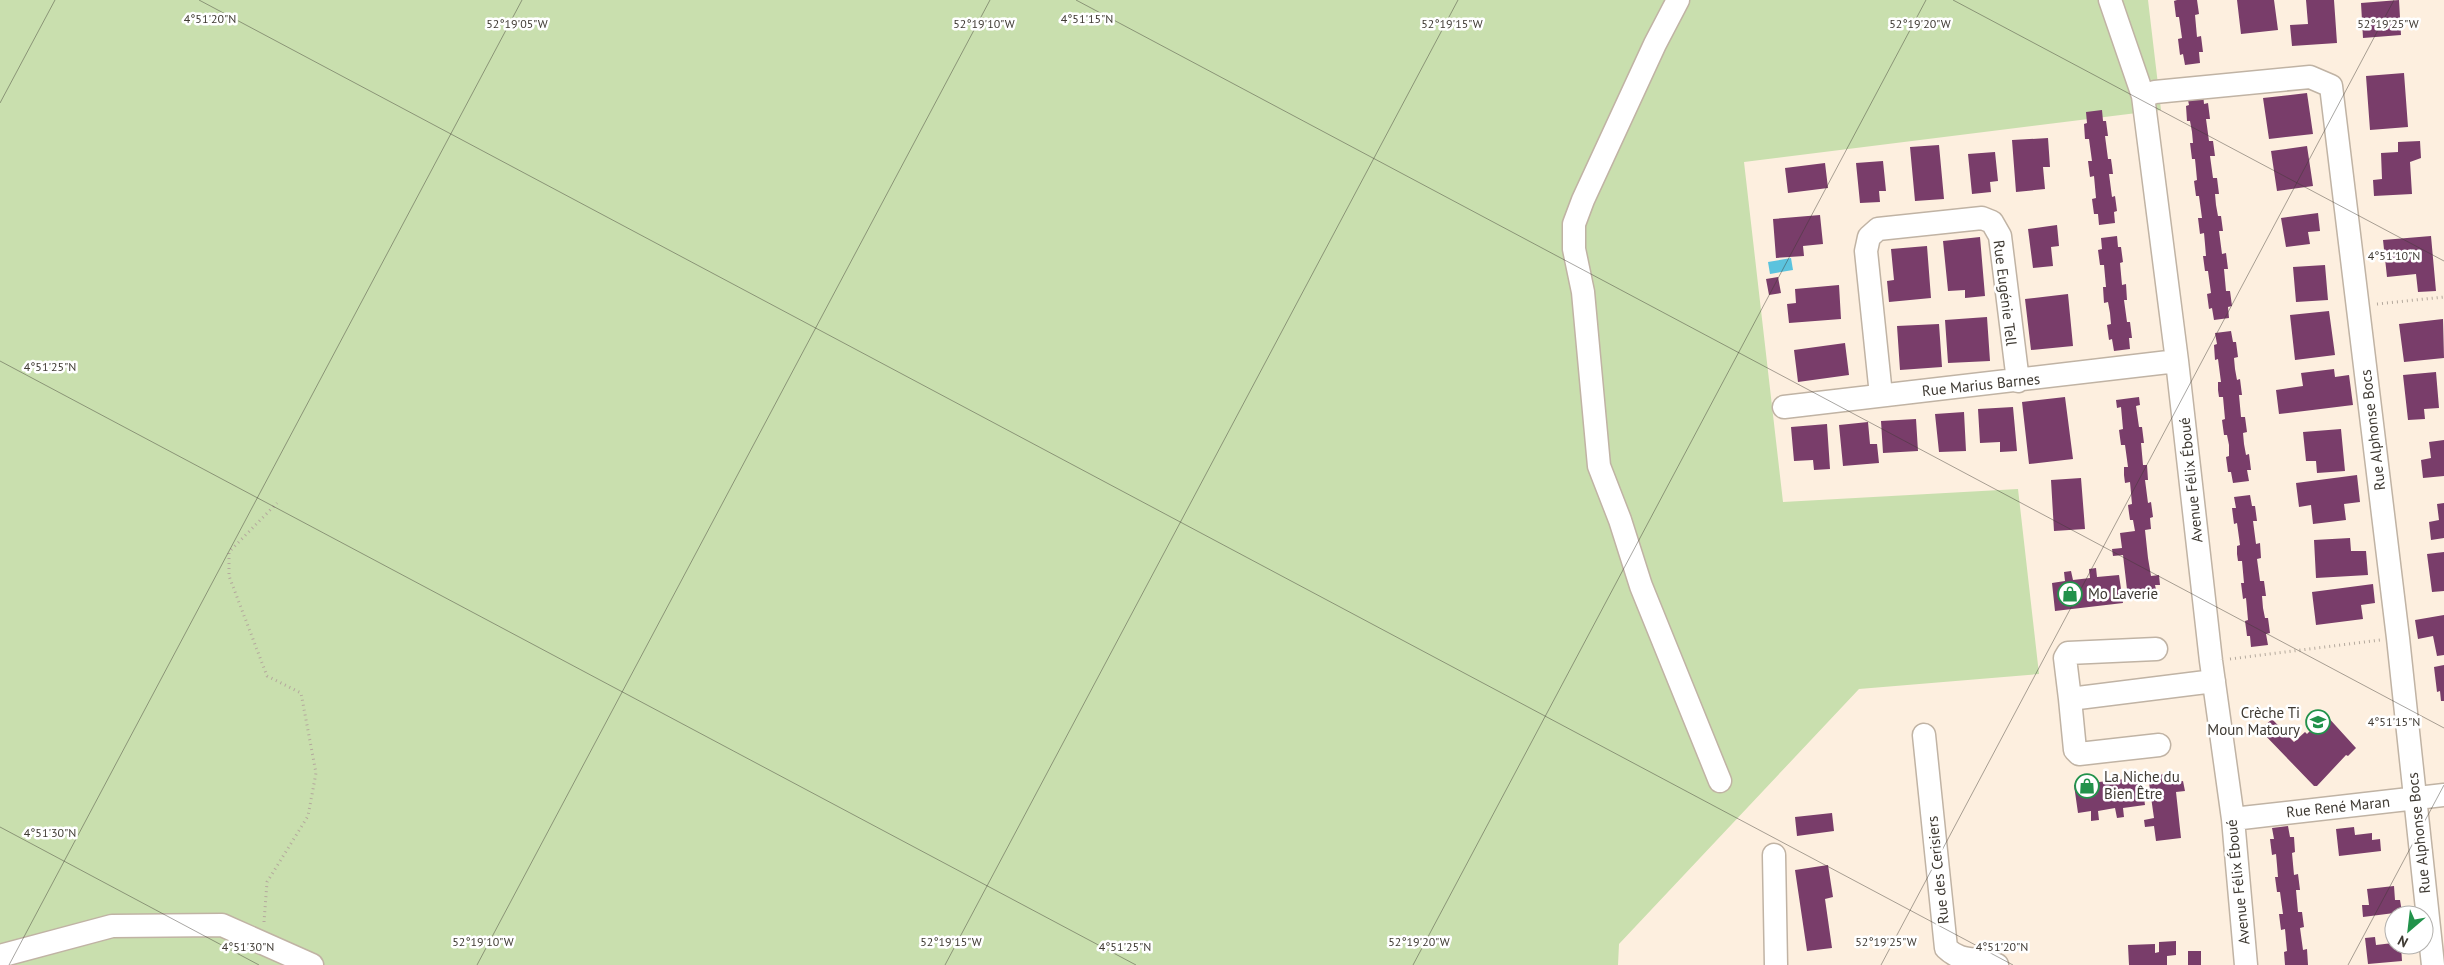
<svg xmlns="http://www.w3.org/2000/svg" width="2444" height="965" font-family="'PT Sans',sans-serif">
<rect width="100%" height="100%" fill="#fdefdf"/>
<!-- green -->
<path fill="#c9dfae" d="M0,0h2148l13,110 -417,52 39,340 235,-13 21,185 -180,15 -240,255 -1,21h-1618z"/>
<!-- water -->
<path fill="#5bc3de" d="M1791,258l2,12 -23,4 -2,-12z"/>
<!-- building -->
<path fill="#793d6a" d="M2177,0h20l2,14 -4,1 2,22 4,-1 2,16h-4l1,11 -15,2 -2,-11 -3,1 -2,-16 4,-1 -3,-21h-3l-2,-16z
M2237,0h37l4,30 -37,4z
M2306,0h28l3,43 -45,3 -2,-21 18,-1z
M2399,0l2,35 -38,3 -2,-35z
M2404,73l4,54 -38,3 -4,-54z
M2203,93l1,11 4,-1 2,16h-4l3,22h4l2,15h-5l3,22h4l2,16h-4l1,11 2,11h3l2,15h-4l3,23 4,-1 2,16h-4l2,22h4l2,15 -4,1 1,11 -15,2 -2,-12 -3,1 -2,-15 4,-1 -3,-22h-3l-2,-15h3l-1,-12 -1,-11 -4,1 -2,-16h4l-3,-22h-3l-2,-15 3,-1 -1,-11 -1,-10h-3l-2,-16h3l-1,-11 -2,-11h-3l-1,-15 3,-1 -2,-10z
M2307,93l6,41 -44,5 -6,-41z
M2102,110l1,11h3l2,15h-3l3,23h3l1,7 1,8h-4l3,23 3,-1 2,15 -3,1 1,11 -16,2 -1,-11h-4l-2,-15 4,-1 -2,-22 -4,1 -2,-16h4l-3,-22h-4l-1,-15 3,-1 -1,-11z
M2048,138l2,29h-7l2,22 -29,3 -4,-52z
M2420,141l1,17 -11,4 2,32 -38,2 -1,-16 9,-1 -1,-26 17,-1v-10z
M1939,145l5,54 -29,2 -5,-54z
M2307,146l6,40 -36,5 -6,-40z
M1995,152l3,29 -8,1 1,10 -19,2 -4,-40z
M1883,161l3,30h-7l1,11 -20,1 -4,-40z
M1825,163l3,25 -40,5 -3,-25z
M2318,213l2,18 -12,1 2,12 -24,3 -5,-29z
M1820,215l3,29 -20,2 1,10 -28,2 -3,-39z
M2057,225l2,21 -8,1 2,19 -20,2 -5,-39z
M2117,236l1,11h3l2,15 -3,1 2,22 4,-1 1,16h-3l3,22h3l2,16h-3l1,11 -16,2 -2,-12 -3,1 -2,-15 4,-1 -1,-11 -2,-11 -4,1 -1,-16h3l-2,-22h-4l-2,-15 4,-1 -1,-11z
M2431,236l5,55 -18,1 -2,-18 -29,3 -4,-37z
M1980,237l5,59 -20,2v-8l-17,1 -5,-50z
M1927,246l4,52 -42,4 -2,-21 7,-1 -3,-31z
M2325,265l3,35 -32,2 -3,-35z
M1778,277l3,16 -12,2 -3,-16z
M1839,285l2,34 -52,4 -2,-19 9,-1 -1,-14z
M2068,294l5,52 -42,4 -6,-51z
M2329,311l6,44 -40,5 -5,-45z
M1987,317l3,44 -42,2 -3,-43z
M2443,319l1,39 -40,4 -5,-38z
M1939,324l3,43 -42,3 -3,-44z
M2231,331l2,11h3l2,15 -4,1 1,11 2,11 3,-1 2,16h-3l2,22h4l2,15 -4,1 1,11 2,11 3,-1 2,16h-4l2,11 -16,2 -2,-11h-3l-2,-15 3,-1v-11l-2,-10h-3l-2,-15 3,-1 -2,-22h-4l-1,-7v-8h3l-3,-23 -3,1 -1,-15 3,-1 -2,-11z
M1845,343l4,32 -51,7 -4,-32z
M2334,369l1,8 14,-2 4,30 -74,9 -3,-24 27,-4 -2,-13z
M2436,372l3,36 -15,1 1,10 -17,1 -5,-45z
M2065,397l8,62 -44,5 -7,-62z
M2139,397l1,8 -4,1 3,21h3l2,16h-3l2,22h4l1,15h-3l3,23 3,-1 2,15 -3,1 1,11 -6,1 3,28 3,18 8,-1 1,10h-5l2,9 -29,4 -5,-43 -10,1 -1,-7 10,-1 -2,-15 15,-2 -2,-11h-3l-1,-7 -1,-8 4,-1 -2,-22 -5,1 -1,-8v-8h4l-3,-22h-4l-2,-15 4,-1 -2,-22 -4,1 -1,-8z
M2013,407l4,44 -17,1v-10l-20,1 -2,-34z
M1964,412l2,39 -27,1 -4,-38z
M1916,419l2,32 -35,2 -2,-32z
M1868,422l2,22h7l2,19 -36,3 -4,-41z
M1827,424l3,45 -16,1 -1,-10 -19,1 -3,-34z
M2341,429l4,42 -28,2 -1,-12h-10l-3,-29z
M2444,440v36l-21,2 -2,-18 10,-2 -2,-16z
M2357,475l3,27 -16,2 2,16 -33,4 -2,-19 -12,2 -3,-24z
M2081,478l4,51 -31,2 -3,-51z
M2250,495l2,11h3l2,15h-4l3,23 4,-1 1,15 -4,1 3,22h4l2,15h-4l1,12 2,10h3l2,15 -4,1 2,11 -17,2 -1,-11h-3l-1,-8 -1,-7 3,-1 -2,-22 -3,1 -2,-16h3l-2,-22h-4l-1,-7v-8l3,-1 -3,-22 -3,1 -2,-16h4l-2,-11z
M2444,503v35l-13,2 -2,-18 10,-2 -2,-16z
M2350,538l1,13h15l2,24 -52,3 -2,-38z
M2444,552v39l-12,1 -5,-38z
M2096,568l1,9 22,-2 4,28 -68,8 -3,-28 13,-2 -1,-9 7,-1 2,9 17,-2 -1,-9z
M2373,584l2,19 -14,2 2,14 -47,6 -4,-33z
M2444,615v40l-7,1 -4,-20 -15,3 -3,-19z
M2444,665v36h-3l-1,-10 -3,1 -3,-25z
M2326,715l30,33 -8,8 -2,-1 -29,31h-3l-54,-56 12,-11 22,23 11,-10 2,2z
M2177,773l1,9 5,-1 2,10 -9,1 5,46 -25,3 -2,-15 -9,1 -1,-7 10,-2 -6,-42z
M2141,777l4,28 -22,3 1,9 -7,1 -2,-10 -17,3 1,9 -8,1v-10l-13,2 -4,-28z
M1832,813l2,18 -37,5 -2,-19z
M2288,826l2,11h4l1,15 -3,1 2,22 4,-1 2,16h-4l2,22h4l2,15 -4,1 3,22 4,-1 1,16h-23l-1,-13 3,-1 -2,-22 -4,1 -2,-16h4l-3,-22h-3l-2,-15h3l-1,-12 -1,-11 -4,1 -2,-16h4l-2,-11z
M2354,827l1,8 17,-2v7l8,-1 1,12 -42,5 -3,-27z
M1828,865l5,32 -8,2 7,49 -25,3 -12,-81z
M2394,886l1,14h5l2,12 -39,5 -1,-12h7l-2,-16z
M2375,937l1,8 17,-2 1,4 7,-1 1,15 -34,3 -3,-26z
M2176,941v14l-9,1v9h-38l-1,-20 27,-1v9l4,-1v-10z
M2188,951h13v14h-13z"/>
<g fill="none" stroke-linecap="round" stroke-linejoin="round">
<!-- minor casing -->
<g stroke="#c0b3a4" stroke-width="25">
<path id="minor" d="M1678,0l-23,44 -72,156 -9,24v25l9,43 16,174 21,54 21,66 79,195
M2110,0l33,96 34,265 34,300 22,158 13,146
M2143,96l12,-4 155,-15 21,9 67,552 35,327
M1881,395l-15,-144 3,-14 9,-8 104,-11 10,4 8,14 18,145
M1784,407l393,-46
M2070,699l-5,-41 3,-5 88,-4
M1924,735l22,213c18,17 31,7 51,17
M2159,745l-80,9 -4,-4 -5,-51 144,-18
M2233,819l211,-24
M1774,855l2,110
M0,956l112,-30 110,-1 90,40"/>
</g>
<!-- path -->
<path stroke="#b4a99d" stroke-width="3" stroke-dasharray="1 4" stroke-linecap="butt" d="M2377,304l67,-7
M2230,659l150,-19
M264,922l3,-40 41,-66 8,-43 -15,-80 -34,-17 -38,-100v-24l48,-49"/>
<!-- minor -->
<use href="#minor" stroke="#fff" stroke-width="22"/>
</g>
<!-- ticks -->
<path fill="none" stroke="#3e3932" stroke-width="1" stroke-opacity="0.45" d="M199,0l1814,965M1076,0l1368,728M1953,0l491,261M0,103l55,-103M0,361l1136,604M0,827l259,138M9,965l513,-965M477,965l513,-965M945,965l513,-965M1413,965l513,-965M1881,965l513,-965M2348,965l96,-180"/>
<!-- icons -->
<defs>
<g id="shop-ring" transform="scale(1.25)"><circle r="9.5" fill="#fff" stroke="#22924b" stroke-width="1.5"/><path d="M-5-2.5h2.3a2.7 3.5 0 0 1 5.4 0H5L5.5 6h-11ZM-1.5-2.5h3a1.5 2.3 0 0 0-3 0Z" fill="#22924b"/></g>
<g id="school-ring" transform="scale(1.25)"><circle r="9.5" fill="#fff" stroke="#22924b" stroke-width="1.5"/><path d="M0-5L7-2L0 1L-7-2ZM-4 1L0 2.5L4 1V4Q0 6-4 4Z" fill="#22924b"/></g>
</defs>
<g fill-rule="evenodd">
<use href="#shop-ring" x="2070" y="594"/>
<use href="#school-ring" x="2318" y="722"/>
<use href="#shop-ring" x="2087" y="786"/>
</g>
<g text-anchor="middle" stroke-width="5" stroke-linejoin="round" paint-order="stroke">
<!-- street labels -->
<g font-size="15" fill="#3e3932" stroke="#fff">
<text transform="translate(2005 293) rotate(83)" y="5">Rue Eugénie Tell</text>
<text transform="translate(1981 385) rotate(-6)" y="5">Rue Marius Barnes</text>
<text transform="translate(2373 430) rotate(-97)" y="5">Rue Alphonse Bocs</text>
<text transform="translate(2191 480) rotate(-96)" y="5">Avenue Félix Éboué</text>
<text transform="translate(2338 807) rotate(-6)" y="5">Rue René Maran</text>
<text transform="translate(2419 833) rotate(-96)" y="5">Rue Alphonse Bocs</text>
<text transform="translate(1938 870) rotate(-96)" y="5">Rue des Cerisiers</text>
<text transform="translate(2238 882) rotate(-96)" y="5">Avenue Félix Éboué</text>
</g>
<!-- poi labels -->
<g font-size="15" fill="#3e3932" stroke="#fff" text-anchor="start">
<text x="2088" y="599">Mo Laverie</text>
<text x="2300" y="718" text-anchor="end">Crèche Ti<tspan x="2300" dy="17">Moun Matoury</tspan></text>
<text x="2104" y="782">La Niche du<tspan x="2104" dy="17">Bien Être</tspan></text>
</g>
</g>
<g font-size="12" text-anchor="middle" fill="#3e3932" stroke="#fff" stroke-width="5" stroke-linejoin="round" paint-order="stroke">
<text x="210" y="23">4°51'20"N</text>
<text x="1087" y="23">4°51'15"N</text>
<text x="517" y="28">52°19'05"W</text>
<text x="984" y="28">52°19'10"W</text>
<text x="1452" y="28">52°19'15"W</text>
<text x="1920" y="28">52°19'20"W</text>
<text x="2388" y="28">52°19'25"W</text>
<text x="2394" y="260">4°51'10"N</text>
<text x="50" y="371">4°51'25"N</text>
<text x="2394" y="726">4°51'15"N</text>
<text x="50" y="837">4°51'30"N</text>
<text x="483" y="946">52°19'10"W</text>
<text x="951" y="946">52°19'15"W</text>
<text x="1419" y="946">52°19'20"W</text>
<text x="1886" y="946">52°19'25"W</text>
<text x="248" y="951">4°51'30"N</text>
<text x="1125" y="951">4°51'25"N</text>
<text x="2002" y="951">4°51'20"N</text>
</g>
<!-- north arrow -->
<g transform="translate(2409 930) rotate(208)"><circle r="24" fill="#ffffff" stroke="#b2b0ad"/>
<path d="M0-4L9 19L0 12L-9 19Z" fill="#22924b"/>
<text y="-8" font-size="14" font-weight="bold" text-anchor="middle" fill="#3e3932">N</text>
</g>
</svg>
